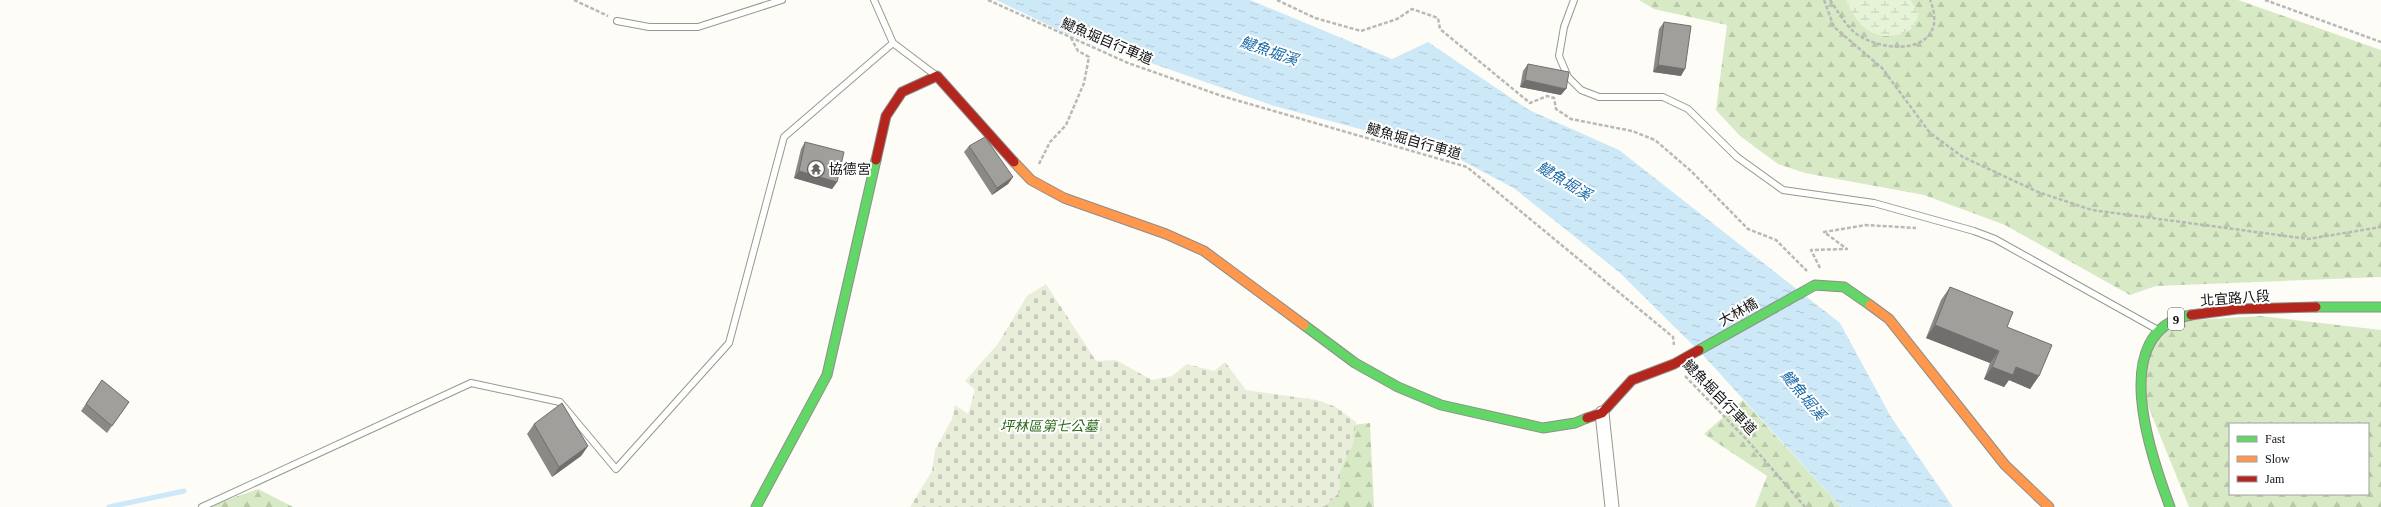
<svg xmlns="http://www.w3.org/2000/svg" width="2381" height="507" font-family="'Times New Roman','Noto Sans TC',serif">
<defs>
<pattern id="forest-firs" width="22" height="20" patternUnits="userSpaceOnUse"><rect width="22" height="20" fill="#d8eac5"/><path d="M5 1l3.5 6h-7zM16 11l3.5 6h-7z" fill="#b8c8a8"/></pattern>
<pattern id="wetland-marsh" width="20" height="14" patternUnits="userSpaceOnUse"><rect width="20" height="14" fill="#e7f3d7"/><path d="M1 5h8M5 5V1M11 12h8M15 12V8" fill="none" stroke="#c5cfb8"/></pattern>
<pattern id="cemetery-stones" width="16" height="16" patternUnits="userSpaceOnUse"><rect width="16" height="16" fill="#e9eedb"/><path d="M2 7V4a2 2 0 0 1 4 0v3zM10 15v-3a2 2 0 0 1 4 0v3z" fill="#c7cbbb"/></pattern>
<pattern id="water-ripples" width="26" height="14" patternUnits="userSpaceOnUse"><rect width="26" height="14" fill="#cde8f7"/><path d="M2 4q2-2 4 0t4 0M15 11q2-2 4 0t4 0" fill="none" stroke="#afc6d3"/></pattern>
</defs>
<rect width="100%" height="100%" fill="#fdfcf7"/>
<!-- forest -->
<path fill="url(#forest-firs)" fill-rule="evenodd" d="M1639,0h599l143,50v227l-225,9 -26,9 -125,-70 -81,-30 -119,-22 -27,-9 -38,-28 -24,-26 11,-85 -73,-16z
M2261,316l120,14v177h-192l-45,-111 2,-44 30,-31zM2230,424h138v70h-138z
M1743,400l98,107h-86l12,-31 -63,-42z
M1370,423l4,84h-99l69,-81z
M258,489l35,18h-87z"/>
<!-- wetland -->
<path fill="url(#wetland-marsh)" d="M1846,0h64l9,13c-4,13 -8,19 -22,22 -26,6 -42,-13 -51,-35z"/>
<!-- cemetery -->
<path fill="url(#cemetery-stones)" d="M1046,284l50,77 20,-1 36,20 20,-4 15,-12 27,7 11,-9 21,28 71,10 19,7 20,15 -3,22 -13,28v20l-16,15h-414l22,-36 3,-21 17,-31 3,-14 13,9 7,-24 -10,-9 32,-36 30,-49z"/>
<!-- water -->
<path fill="url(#water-ripples)" d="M996,0h254l142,59 36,-17 101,68 90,40 221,173 51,94 62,90h-112l-138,-152 -84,-83 -104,-83 -69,-37 -172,-46 -209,-73z"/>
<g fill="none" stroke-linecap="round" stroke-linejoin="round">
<!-- stream -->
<path stroke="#cde8f7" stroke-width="5" d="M109,507l75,-16"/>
<!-- lane casing -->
<g stroke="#979795" stroke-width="8">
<path id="lane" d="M874,0l19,43 41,31
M1574,0l-10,27 -5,29 9,21 13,13 18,7h64l25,12 49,48 46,33 91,13 100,28 21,8 163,91
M617,21l32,6h49l84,-27
M202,507l269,-124 89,19 56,67 113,-126 55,-206 109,-94"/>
</g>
<!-- street casing -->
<g stroke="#979795" stroke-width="15">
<path id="street" d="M1602,413l10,94"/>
</g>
<!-- fast casing -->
<g stroke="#8e8d8b" stroke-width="11">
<path id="fast" d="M2316,307h65
M1304,325l51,38 43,24 43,18 102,23 32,-5 12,-5
M1699,350l116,-65 29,2 26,18
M756,507l71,-132 49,-215
M2170,507c-19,-51 -64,-176 21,-192"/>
</g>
<!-- slow casing -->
<g stroke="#8e8d8b" stroke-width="11">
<path id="slow" d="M1014,162l17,18 33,18 102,36 38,17 100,74
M1870,305l19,14 116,146 44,42"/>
</g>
<!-- jam casing -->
<g stroke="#8e8d8b" stroke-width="11">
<path id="jam" d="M876,160l10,-44 16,-24 35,-16 77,86
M2191,315l46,-6 79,-2
M1587,418l15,-5 30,-33 42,-16 25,-14"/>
</g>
<!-- path -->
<path stroke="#b9b9b8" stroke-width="2.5" stroke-dasharray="4 2" stroke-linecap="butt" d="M574,0l34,16
M988,0l140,63 94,33 245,71 206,170 1,8
M1277,0l38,18 46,13 36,-12 15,-10 26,9 2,11 90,74 17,-7 7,2 2,11 15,10 61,12 23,9 36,31 57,58 28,11 31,31
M1824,0l10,27 48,41 48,65 33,24 75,35 54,18 216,29 73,-12
M1830,0c7,10 15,24 24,32 30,24 98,22 76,-32
M2265,0l116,42
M1039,164l11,-22 16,-17 18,-42 5,-26 -11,-6 -7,-13
M1820,268l-9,-18 36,-1 -23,-17 42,-7 50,3
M1685,376l63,65 57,66"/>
<!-- lane -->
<use href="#lane" stroke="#fffffe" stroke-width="6"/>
<!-- street -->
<use href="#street" stroke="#fffffe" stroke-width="13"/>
<!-- fast -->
<use href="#fast" stroke="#63d668" stroke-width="9"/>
<!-- slow -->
<use href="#slow" stroke="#ff974d" stroke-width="9"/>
<!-- jam -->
<use href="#jam" stroke="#b3261e" stroke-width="9"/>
</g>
<!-- wall -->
<path fill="#8a8986" d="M1664,22l17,54 -28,-4 6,-43z
M1528,64l33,31 -41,-8 3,-16z
M805,142l32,40 -5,7 -38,-11 7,-29z
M969,146l44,31 -5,7 -16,11 -28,-43z
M1950,287l57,40 32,49 -9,13 -21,-9 -5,7 -20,-8 6,-16 -64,-25 15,-38z
M102,380l27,22 -22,31 -26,-22z
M534,424l54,22 -7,10 -29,21 -25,-43z"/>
<!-- shaded-wall -->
<path fill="#716f6d" d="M1658,65l27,4 -4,7 -28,-4z
M1525,80l41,9 -5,6 -41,-8z
M799,171l38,11 -5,7 -38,-11z
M1013,177l-5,7 -16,11 5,-7z
M1935,325l64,26 -9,12 -64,-25z
M1992,367h24l23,9 -9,13 -21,-9 -5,7 -20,-8z
M588,446l-7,10 -29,21 7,-10z"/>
<!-- building -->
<path fill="#a19f9c" stroke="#716f6d" d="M1664,22l27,4 -6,43 -27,-4z
M1528,64l41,8 -3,17 -41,-9z
M985,137l28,40 -16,11 -28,-42z
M805,142l39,10 -7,30 -38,-11z
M1950,287l63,25 -6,15 45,18 -13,31 -23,-9 -3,8 -21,-8 7,-16 -64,-26z
M102,380l27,22 -17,24 -26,-22z
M562,403l26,43 -29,21 -25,-43z"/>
<!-- icons -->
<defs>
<g id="temple-ring" transform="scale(0.9)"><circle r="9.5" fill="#fff" stroke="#646362" stroke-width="1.5"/><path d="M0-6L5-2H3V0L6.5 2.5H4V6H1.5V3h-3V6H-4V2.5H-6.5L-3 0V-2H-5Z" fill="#646362"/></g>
</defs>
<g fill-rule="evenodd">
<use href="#temple-ring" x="816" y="169"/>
</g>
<g text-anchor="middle" stroke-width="4" stroke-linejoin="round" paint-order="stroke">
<!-- shield labels -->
<rect fill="#fff" stroke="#585858" stroke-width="1" x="2168" y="308" width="16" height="22" rx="3"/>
<g font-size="13" font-weight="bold" fill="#111">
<text x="2176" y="324">9</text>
</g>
<!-- street labels -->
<g font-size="14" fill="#111" stroke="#fff">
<text transform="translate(1107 41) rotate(23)" y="5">𩻸魚堀自行車道</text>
<text transform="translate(1414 141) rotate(16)" y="5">𩻸魚堀自行車道</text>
<text transform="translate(2235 298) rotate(-4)" y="5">北宜路八段</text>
<text transform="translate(1738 312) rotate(-29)" y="5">大林橋</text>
<text transform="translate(1720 397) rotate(46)" y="5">𩻸魚堀自行車道</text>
</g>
<!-- poi labels -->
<g font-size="14" fill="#111" stroke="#fff" text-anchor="start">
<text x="829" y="174">協德宮</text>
</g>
<!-- park labels -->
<g font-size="14" font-style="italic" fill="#2f6b1f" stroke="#fff">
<text x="1049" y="431">坪林區第七公墓</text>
</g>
<!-- water labels -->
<g font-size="15" font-style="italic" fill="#1768a6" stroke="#fff">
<text transform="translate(1269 51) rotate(19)" y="5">𩻸魚堀溪</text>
<text transform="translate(1564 181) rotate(31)" y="5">𩻸魚堀溪</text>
<text transform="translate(1803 395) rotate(50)" y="5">𩻸魚堀溪</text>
</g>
</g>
<!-- legend -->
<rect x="2229" y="423" width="140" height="72" fill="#ffffff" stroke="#a0a0a0"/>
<rect x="2237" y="436" width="20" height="6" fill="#63d668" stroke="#a0a0a0"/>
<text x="2265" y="443" font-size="12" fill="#111111">Fast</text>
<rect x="2237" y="456" width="20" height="6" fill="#ff974d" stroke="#a0a0a0"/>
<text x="2265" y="463" font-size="12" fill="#111111">Slow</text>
<rect x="2237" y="476" width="20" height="6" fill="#b3261e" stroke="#a0a0a0"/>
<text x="2265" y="483" font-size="12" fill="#111111">Jam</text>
</svg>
